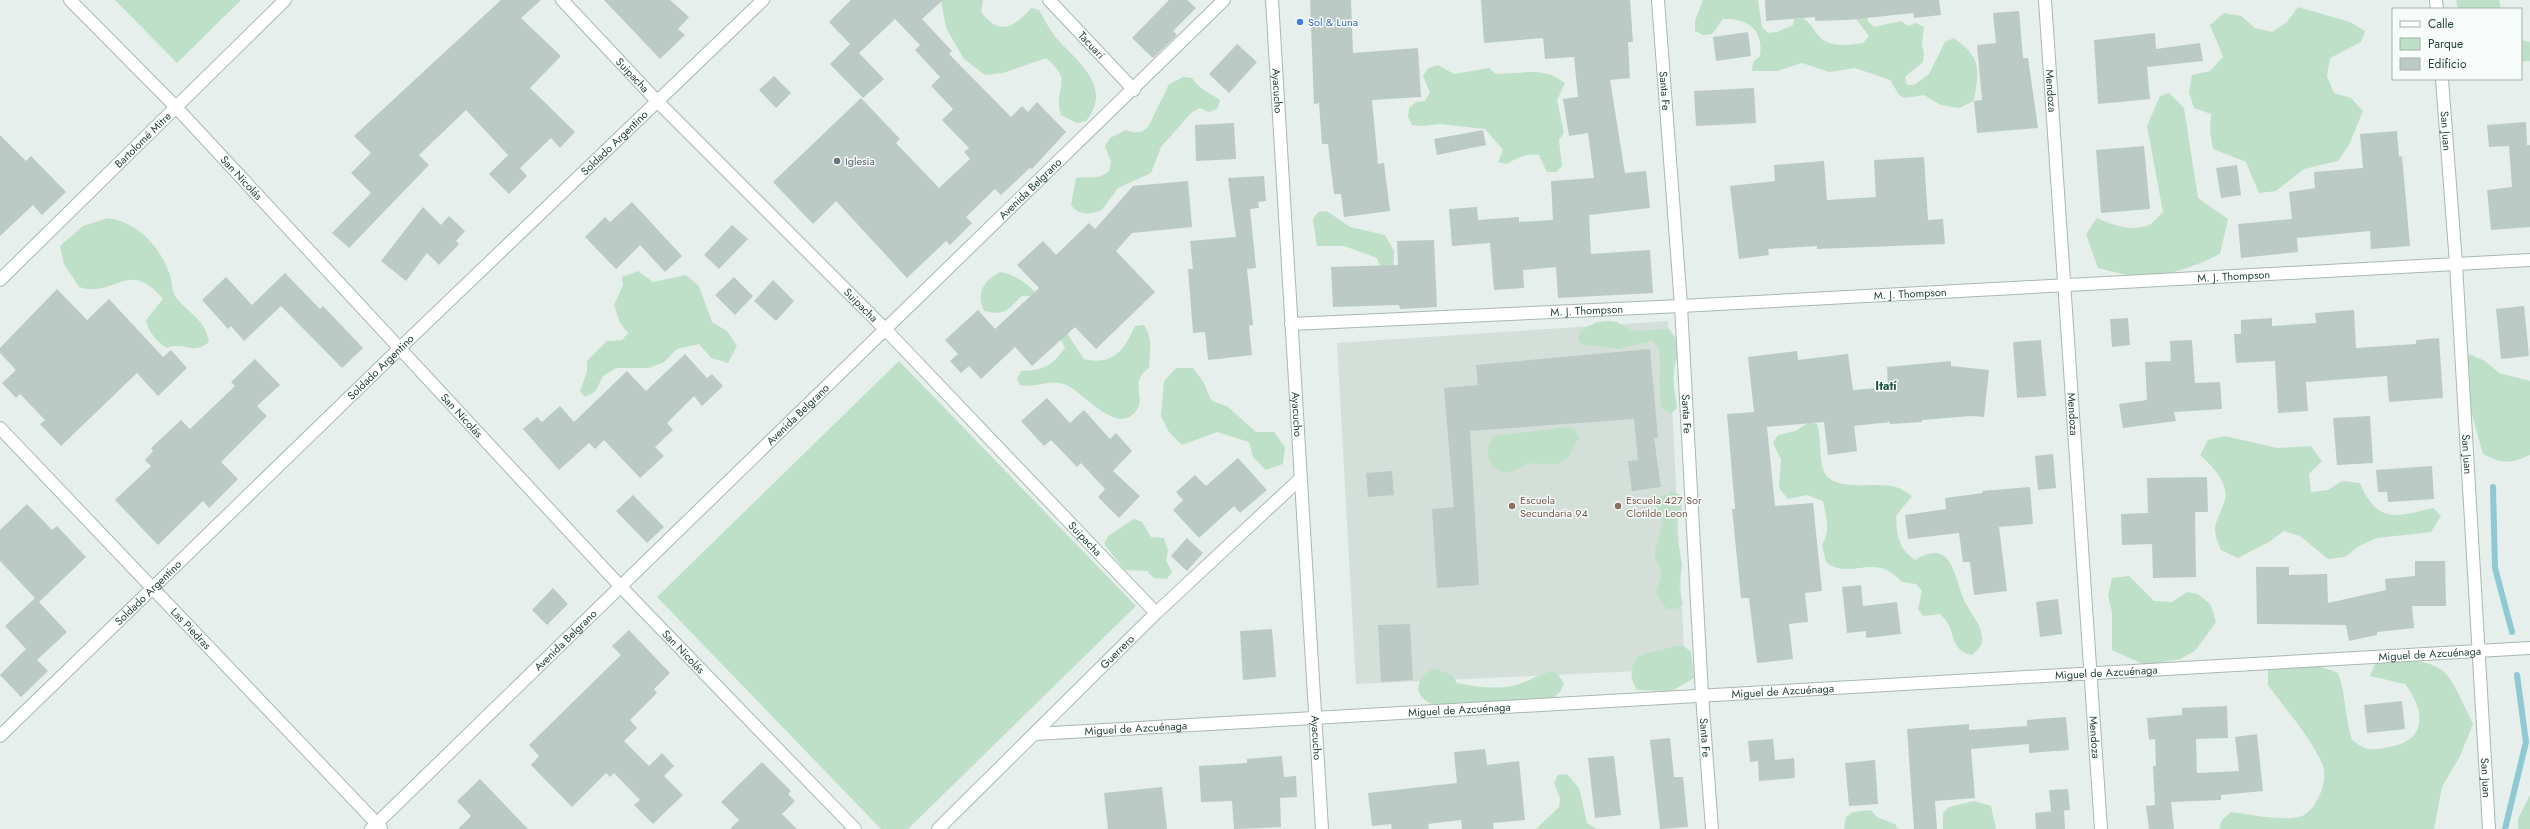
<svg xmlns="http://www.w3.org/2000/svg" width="2530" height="829" font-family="Jost,sans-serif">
<rect width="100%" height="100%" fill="#e6efeb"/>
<!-- built -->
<path fill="#d4dfda" d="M1668,321l17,348 -329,15 -19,-341z"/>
<!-- green -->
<path fill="#bfe0c8" d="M115,0h126l-64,63z
M941,0h42l-2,12c18,24 33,16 50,-4l8,2c5,8 9,17 14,24 21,26 62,51 33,87l-9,2 -16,-8c-9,-28 15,-32 -15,-57l-43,15 -18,2 -21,-16 -18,-31z
M1703,0h55l4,27 6,6 9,-1 16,-7 1,-6 9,-1c7,5 10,11 16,18 9,12 31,9 44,7l6,-7 -16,-21 11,-11 4,17 6,6 27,-6 7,5 8,-3 8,4 -2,17 2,9 -1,9 -18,15 2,8h7l15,-11 16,-32 9,-4c28,20 25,31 20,63l-15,7 -18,-3 -17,-10 -19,3 -6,-3 -9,-15 -35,-12 -26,4 -27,-9 -25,8h-25l1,-9 7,-6c4,-26 -12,-38 -37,-37l-11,15 -9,1 -8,-4v-10z
M2456,0h43l2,9h-43z
M2298,7l52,15 15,9 -4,11 -31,16 -3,18 7,17 17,5 12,13 -14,34 -11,16 -34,8 -28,22 -17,2 -13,-31 -33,-13 -3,-18 1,-17 -17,-6 -5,-16 3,-17 18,-4 13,-14 -13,-32 14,-12 17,3 14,12 17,4 15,-10z
M2521,40l9,2v19l-9,1z
M1438,65l16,9 35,-6 7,6c25,0 48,-8 69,9l-8,17 7,33 -5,7 3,26 -6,6h-9l-8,-17c-13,-2 -20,2 -32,9l-9,-2 5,-12 -18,-21 -45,-5 -18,2 -10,-1 -4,-8 1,-9 7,-6 9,-1 5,-8 -7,-17 5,-8z
M1183,77l9,1c8,12 17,14 28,22l-3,9 -8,3 -9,-4 -8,4 -31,35 -10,26 -33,15 -16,22c-13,5 -22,6 -31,-5l5,-27c13,-2 22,3 33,-7l2,-9 -6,-16 5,-8 16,-8c21,8 24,-6 31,-22 4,-8 9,-14 11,-23z
M2169,93l15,15 14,90 30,21 -8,35c-20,10 -46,20 -68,22 -17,2 -38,-4 -54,-8l-12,-34 11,-16c15,7 35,14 52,7 5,-3 10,-9 14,-13l-16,-86 13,-30z
M1327,211l23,16 35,8 9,16 -1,28 -10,-5 -6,-16 -33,-12h-27l-4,-27 5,-7z
M108,218c28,4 50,26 60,52 5,9 2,20 9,29 13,15 29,22 32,43 -17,14 -25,-1 -42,6 -10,-5 -19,-17 -21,-28l17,-21c-36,-42 -47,0 -84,-12l-15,-23 -4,-18 23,-20z
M638,271l15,11 33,-7 13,11 13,36 15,9 10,15 -9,17 -17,-5 -12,-14 -22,5 -13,13 -15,6h-33l-13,8 -8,16 -10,5 -5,-6 7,-20v-10l20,-20 15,-1 6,-7 -8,-10 -6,-18 9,-20 -1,-8z
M1000,272c37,5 64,59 84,87 29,7 40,-9 51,-33l9,-1c9,13 6,27 5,43 -21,15 -2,29 -13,43 -19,25 -52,-18 -68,-25 -17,-9 -31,3 -48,-1l-3,-6 4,-8c23,-1 30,-4 44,-23l-12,-24 -19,-20 -4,-8h-8c-15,14 -15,20 -38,15 -8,-18 -1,-30 16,-39z
M1608,321l9,1 15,9 37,-2c15,18 8,23 5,41 -2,12 2,27 3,38l-6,5 -8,-3c-6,-13 -2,-45 -4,-62l-7,-7 -34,8 -26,-4 -9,1 -5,-7 3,-9 16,-8z
M2469,354l16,7 14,12 31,8v74c-20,9 -27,9 -47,-1 -9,-33 -21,-65 -14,-100z
M899,361l237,245 -228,223h-27l-224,-232z
M1176,368h17l11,15 7,17 17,7 28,25h18l11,15 -2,17 -17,6 -13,-13 -4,-15 -32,-10 -35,13 -13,-13 -8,-16 3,-35z
M1809,422l8,2c5,14 1,39 9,51 12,17 52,6 70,12 6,2 11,6 16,9l-16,20c1,21 2,31 19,44 39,-24 39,20 50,42 6,13 18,23 17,39 0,6 -6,10 -10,14 -25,-5 -14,-26 -32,-41l-17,2 -5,-7 4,-18 -6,-7 -14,-2c-28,-32 -50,0 -76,-20l-4,-17c9,-14 4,-28 1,-44l-16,-6 -19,4 -9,-11 2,-28 -8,-17 5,-8 18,-4z
M1566,427l9,2 4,9c-5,7 -8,18 -15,23 -11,7 -25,0 -37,3 -6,2 -10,7 -16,8 -22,2 -29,-21 -17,-36z
M2225,436l52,12 34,-2 11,15 -13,13 2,18 17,-2 14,-9 18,2c17,41 36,34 73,25l8,8 -10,16 -54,6 -18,8 -14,11 -17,2 -28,-23 -16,-5 -15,11 -31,16 -17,-8c-11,-25 -5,-24 3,-47 7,-19 -12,-37 -24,-48l8,-15z
M1673,491l8,5 1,17 -5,8 -1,9 6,34 -3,25 4,16 -8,4h-8l-11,-15 5,-18 -1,-9 -5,-8v-9l8,-27 -9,-15 2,-9z
M1134,519l8,3 9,15 13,1 4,13 -2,9 6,12 -5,7 -13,-1 -7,-7 -22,-1 -21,-26 4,-8z
M2129,576l25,25 18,1 15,-10 11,2 13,11 5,17 -21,29 -15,8 -35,6 -33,-15v-38l-4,-17 4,-17z
M1675,646h9l7,6 3,26 -22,13 -35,-1c-8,-12 -7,-22 1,-34z
M2377,659c20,1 54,-2 69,15 10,11 20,36 27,50l-13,32 -18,31 -8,42h-215l3,-9 9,-8c17,2 59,11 73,3 15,-9 25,-37 18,-52 -13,-28 -36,-53 -54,-78v-16c24,-7 47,-6 70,4 8,22 7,45 14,67 4,3 11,8 16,9 6,1 16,-1 22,-2 38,-7 35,-37 15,-63l-35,-8z
M1434,668l18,7 5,8c19,4 40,7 59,2 14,-4 24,-12 39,-14l9,12 -4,9 -7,6 -118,7c-23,-7 -21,-27 -1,-37z
M1567,774l12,14 8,35 10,6h-61l23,-22 1,-9 -6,-15 4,-8z
M2530,795v34h-12v-10z
M1974,801l17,5 5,23h-53v-16l6,-6z
M1871,810l6,7 18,7 3,5h-54l2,-12 7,-5z"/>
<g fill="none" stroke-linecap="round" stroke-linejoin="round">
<!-- stream -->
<path stroke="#8ec9d4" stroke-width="6" d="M2493,487l2,81 17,64
M2505,829l21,-87 -9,-67"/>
</g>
<!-- building -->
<path fill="#bbcac4" d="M501,0h40l-20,18 40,38 -31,32 45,44 -15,16 -9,-10 -31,30 7,8 -18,18 -20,-20 19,-19 -42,-45 -47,45 10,10 -80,83 -17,-15 39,-40 -20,-20 20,-20 -17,-17z
M604,0h66l19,17 -11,12 7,6 -25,24z
M851,0h92l-21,19 30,32 -3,3 62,63 11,-11 6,6 9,-10 29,30 -34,37 -2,-1 -29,27 -6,-6 -29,28 6,6 -22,22 -4,-4 -39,37 -71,-77 -23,23 -40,-42 88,-84 39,41 -4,4 43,45 31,-29 -6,-7 5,-4 -27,-28 11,-11 -22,-23 9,-9 -25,-27 5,-5 -25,-26 -36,34 25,26 -21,19 -33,-34 20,-20 -21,-22z
M1169,0h18l9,8 -23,23 4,4 -24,23 -21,-20z
M1310,0h41l2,53 65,-5 3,49 -49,3 6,64 6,-1 6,48 -46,6 -3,-23h-7l-6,-50h-6l-3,-41 -5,1z
M1481,0h149l3,42h-5l2,36 -20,2 15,93 21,-2 4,37 -61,7 2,39 59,-4 3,43 -95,5 -2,-31 -33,3 1,18 -30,2 -4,-47 -38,3 -3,-37 28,-2 1,13 41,-3v5l34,-2 -2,-39 43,-3 -6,-45 -19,3 -6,-37 15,-2 -4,-40 -29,2 -2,-21 -59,5z
M1765,0h174l2,15 -27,3 -1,-5 -65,7 -33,1v-4l-49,4z
M2019,11l4,47h5l10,70 -61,5 -3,-32 8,-1 -5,-55 19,-2 -3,-30z
M1748,32l3,24 -35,5 -3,-24z
M2155,33l1,16 44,-6 3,18 -56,6 3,32 -52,5 -4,-64z
M1237,44l20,18 -28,31 -20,-19z
M774,76l17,17 -15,15 -17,-18z
M1754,88l2,35 -60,3 -2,-35z
M2526,122l1,23h3v82l-39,3 -4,-40 25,-3 -3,-41 -20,1 -2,-22z
M1234,123l2,36 -40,2 -1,-36z
M1483,130l3,15 -49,10 -3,-16z
M2397,131l2,26 3,-1 8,90 -39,3 -1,-18 -73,7 1,14 -57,6 -3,-34 54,-5 -3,-27 26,-4 -1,-16 49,-4 -3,-34z
M0,135l26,26 5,-5 35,36 -24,23 -9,-10 -33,31z
M2144,146l6,63 -49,4 -5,-63z
M1924,157l4,63 15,-1 2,25 -128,5v-3l-49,3 1,6 -30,4 -9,-73 45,-5 -1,-16 50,-4 3,39 49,-3 -2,-37z
M2237,165l4,30 -20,3 -5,-30z
M1264,176l2,25 -8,1 1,6 -9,1 6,59 -9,1 6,56 -4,1 3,29 -44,5 -3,-28 -12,1 -5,-64h5l-3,-28 46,-4 -8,-59z
M1188,181l4,46 -60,6 -16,18 39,41 -59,57 -21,-22 -43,39 -17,-19 -34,32 -12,-13 -8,7 -11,-12 8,-7 -13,-14 33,-30 17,19 44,-41 -22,-23 26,-24 13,14 33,-32 6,6 38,-43z
M632,202l50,54 -17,16 -25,-27 -24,24 -31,-32 20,-20 5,5z
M423,207l18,18 8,-9 16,15 -9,10 3,3 -20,21 -12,-12 -21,28 -25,-20z
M732,225l16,14 -29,30 -15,-14z
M1434,240l3,67 -37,2 -1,-4 -66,2 -2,-40 67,-2 -1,-24z
M285,273l35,36 3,-3 40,42 -21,20 -61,-62 -37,35 -13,-15 -3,3 -26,-29 24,-23 26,28z
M734,277l19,19 -18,19 -20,-20z
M773,280l21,21 -18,20 -22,-20z
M57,289l30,31 22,-21 54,58 8,-7 16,18 -29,28 -21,-23 -76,73 -21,-22 5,-4 -25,-26 -4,4 -14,-15 14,-13 -16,-17v-5z
M2524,306l5,50 -28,3 -5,-50z
M2354,310l2,38 60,-4v-4l23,-2 4,60 -54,4 -2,-26 -81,6 2,29 -30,2 -3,-52 -39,2 -2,-29h7v-14l31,-2v8l44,-3 -1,-10z
M2128,318l2,27 -18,2 -2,-28z
M2041,340l5,56 -29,2 -4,-56z
M2192,340l3,43 25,-1 2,27 -48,3 2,9 -53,7 -4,-24 28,-4 -2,-38 26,-1 -1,-20z
M1650,349l8,89h-4l7,49 -29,4 -4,-30 10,-1 -4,-41 -164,12 9,154 -42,3 -5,-79 22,-2 -10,-119 34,-3 -2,-20z
M1797,351l1,9 50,-6 5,36 35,-3 -1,-20 64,-6v5l38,4 -5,47 -13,-1 -49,4v2l-32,2v-2l-36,4 3,25 -29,4 -4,-33 -57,5 8,79 38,-3 9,88 -17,2 3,29 -19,2 4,35 -36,4 -8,-65h-8l-9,-89h3l-8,-95 27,-2 -6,-55z
M685,354l22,24 5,-4 11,12 -21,20 -8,-10 -27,27 6,7 -18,17 9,9 -24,22 -36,-38 -9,9 -6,-6 -30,27 -36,-41 14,-12 5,5 18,-16 14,16 53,-51 19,20z
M255,359l25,26 -23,21 10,10 -46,46 17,17 -29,29 -6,-7 -45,44 -43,-45 36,-34 -6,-6 8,-9 -2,-3 30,-28 9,9 45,-43 -4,-4z
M1047,398l23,25 14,-13 26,29 6,-6 16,18 -19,20 27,25 -21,22 -21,-21 7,-8 -24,-26 -4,4 -26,-27 -7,6 -23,-25z
M2370,416l3,47 -36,2 -4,-47z
M2053,454l3,34 -18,2 -3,-34z
M1238,458l29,32 -27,23 -6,-7 -35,32 -26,-28 10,-10 -7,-8 19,-17 11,11z
M2432,466l2,33 -46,3 -1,-10h-9l-2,-22z
M1392,471l2,24 -26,2 -2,-24z
M2207,477l1,35h-13l1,65 -43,1 -1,-34 -30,1 -1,-31 27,-1 -1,-35z
M2030,487l3,37 -34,3 8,64 -33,4 -4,-33h-7l-4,-29 -51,6 -3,-24 41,-6 -1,-11 38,-5 -1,-2z
M633,495l31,32 -17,16 -31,-32z
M27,504l25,26 5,-4 29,31 -47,45 28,30 -30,28 11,11 -27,26 -21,-22 26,-26 -21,-23 30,-28 -35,-37v-31z
M1187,538l16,15 -16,18 -16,-15z
M2415,561h30l1,45h-34l2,22 -37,4v3l-28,6 -3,-16 -89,-1 -1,-57h33v8l38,-1 1,29 58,-13 -1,-11 30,-3z
M1861,585l2,21 34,-4 4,32 -35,4v-7l-19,2 -5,-46z
M553,588l15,16 -21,21 -15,-15z
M2058,599l4,35 -22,3 -4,-35z
M1410,624l3,56 -32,2 -3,-57z
M1272,629l4,48 -33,3 -3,-49z
M629,630l41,43 -16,16 3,4 -27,27 7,8 -13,13 25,25 13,-13 12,13 -10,10 19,19 -30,29 -19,-19 6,-5 -26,-27 -4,4 -4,-4 -34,34 -41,-42 8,-9 -10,-11 92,-90 -9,-9z
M2402,701l3,28 -38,4 -3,-28z
M2227,706l1,32 -32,1 1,34 42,-2 -4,-34 22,-3 6,57 -42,4v5l-50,2 3,27h-25l-3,-23 9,-1 -2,-39h3l-1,-27 -6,1 -2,-22 35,-3v-7z
M2066,717l3,33 -40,3v-9l-58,5 4,49 -40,3 2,28h-23l-7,-100 62,-5v6l58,-4v-6z
M1670,738l4,39h9l5,50 -28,2 -10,-89z
M1773,739l2,21 19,-2 1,20 -36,3 -1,-20 -8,1 -2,-21z
M1485,749l2,16 32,-4 6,59 -32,3 1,6h-32l-1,-9 -33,4 1,5h-37l-1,-5 -19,2 -4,-33 89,-10 -3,-31z
M1282,756l2,21 12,-1 1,21 -17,1 1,29 -47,2 -2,-28 -31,1 -2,-36 48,-3v-4z
M1614,756l7,59 -26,3 -7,-60z
M1875,760l3,44 -29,2 -4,-43z
M762,762l29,29 -3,3 7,7 -13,13 15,15h-67l9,-9 -18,-18z
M480,779l48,50h-70l13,-13 -14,-15z
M1162,787l5,42h-59l-4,-36z
M2068,789l2,21 -19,1 -2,-21z
M2064,810l1,19h-29l-1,-16z"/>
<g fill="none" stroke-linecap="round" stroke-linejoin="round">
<!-- minor casing -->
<g stroke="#a8b8b2" stroke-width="14">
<g id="minor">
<path id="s1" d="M70,0l105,106 446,481 234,242"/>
<path id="s2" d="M562,0l95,101 229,229 270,283"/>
<path id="s3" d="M1049,0l85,90"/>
<path id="s4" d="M1272,0l50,829"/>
<path id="s5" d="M1658,0l23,306 21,389 10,134"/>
<path id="s6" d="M2045,0l56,829"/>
<path d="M2436,0l1,9"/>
<path id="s7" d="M2442,79l14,185 33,565"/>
<path id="s8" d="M0,280l285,-280"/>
<path id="s9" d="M1291,324l390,-18 849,-46"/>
<path id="s10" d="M0,428l381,400"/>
<path id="s11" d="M1035,734l1495,-86"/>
<path id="s12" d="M0,736l400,-388 363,-348"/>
<path id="s13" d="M371,829l853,-829"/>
<path id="s14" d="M938,829l218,-216 144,-134"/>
</g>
</g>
<!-- minor -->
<use href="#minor" stroke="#fff" stroke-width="12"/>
</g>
<!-- markers -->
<circle fill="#3f7fe0" stroke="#f7fbf9" stroke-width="1.5" cx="1300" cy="22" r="4"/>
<circle fill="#6b7280" stroke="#f7fbf9" stroke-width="1.5" cx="837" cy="161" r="4"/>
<g fill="#8d6e63" stroke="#f7fbf9" stroke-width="1.5">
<circle cx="1512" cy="506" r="4"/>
<circle cx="1618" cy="506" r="4"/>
</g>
<g text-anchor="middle" stroke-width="3" stroke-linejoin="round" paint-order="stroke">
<!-- shop labels -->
<g font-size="11" fill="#366cbe" stroke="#f7fbf9" text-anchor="start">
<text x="1308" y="26">Sol &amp; Luna</text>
</g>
<!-- street labels -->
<g font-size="11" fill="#24423a" stroke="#f7fbf9">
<text dy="4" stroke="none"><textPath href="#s3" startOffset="62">Tacuarí</textPath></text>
<text dy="4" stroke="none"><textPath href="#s2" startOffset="103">Suipacha</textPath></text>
<text dy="4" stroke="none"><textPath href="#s4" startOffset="91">Ayacucho</textPath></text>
<text dy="4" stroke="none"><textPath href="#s5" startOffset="91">Santa Fe</textPath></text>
<text dy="4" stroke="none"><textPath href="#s6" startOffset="91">Mendoza</textPath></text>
<text dy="4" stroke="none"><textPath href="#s7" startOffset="52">San Juan</textPath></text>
<text dy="4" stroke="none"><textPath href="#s8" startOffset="200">Bartolomé Mitre</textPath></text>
<text dy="4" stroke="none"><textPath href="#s12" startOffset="854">Soldado Argentino</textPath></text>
<text dy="4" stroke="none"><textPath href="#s1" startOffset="247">San Nicolás</textPath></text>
<text dy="4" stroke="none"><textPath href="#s13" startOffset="919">Avenida Belgrano</textPath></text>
<text dy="4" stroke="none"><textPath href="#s9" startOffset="944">M. J. Thompson</textPath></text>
<text dy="4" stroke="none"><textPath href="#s9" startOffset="620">M. J. Thompson</textPath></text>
<text dy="4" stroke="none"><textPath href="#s2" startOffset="427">Suipacha</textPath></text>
<text dy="4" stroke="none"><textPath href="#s9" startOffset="296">M. J. Thompson</textPath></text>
<text dy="4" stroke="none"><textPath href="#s12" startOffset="530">Soldado Argentino</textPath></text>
<text dy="4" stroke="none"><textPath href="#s5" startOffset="415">Santa Fe</textPath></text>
<text dy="4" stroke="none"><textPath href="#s6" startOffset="415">Mendoza</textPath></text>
<text dy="4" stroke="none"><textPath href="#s1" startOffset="571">San Nicolás</textPath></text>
<text dy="4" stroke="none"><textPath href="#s13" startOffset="595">Avenida Belgrano</textPath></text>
<text dy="4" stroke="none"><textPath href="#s4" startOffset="415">Ayacucho</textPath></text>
<text dy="4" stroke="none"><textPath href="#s7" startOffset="376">San Juan</textPath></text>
<text dy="4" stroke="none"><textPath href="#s2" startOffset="751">Suipacha</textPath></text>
<text dy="4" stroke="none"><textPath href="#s12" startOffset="206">Soldado Argentino</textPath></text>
<text dy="4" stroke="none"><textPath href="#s10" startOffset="277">Las Piedras</textPath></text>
<text dy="4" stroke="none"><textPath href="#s13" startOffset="271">Avenida Belgrano</textPath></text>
<text dy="4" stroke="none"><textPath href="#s1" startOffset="895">San Nicolás</textPath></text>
<text dy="4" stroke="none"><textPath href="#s14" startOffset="252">Guerrero</textPath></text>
<text dy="4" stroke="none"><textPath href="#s11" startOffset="1397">Miguel de Azcuénaga</textPath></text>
<text dy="4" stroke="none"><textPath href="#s11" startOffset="1073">Miguel de Azcuénaga</textPath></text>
<text dy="4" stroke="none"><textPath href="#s11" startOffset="749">Miguel de Azcuénaga</textPath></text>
<text dy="4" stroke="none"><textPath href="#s11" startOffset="425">Miguel de Azcuénaga</textPath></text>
<text dy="4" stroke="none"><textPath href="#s11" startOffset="101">Miguel de Azcuénaga</textPath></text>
<text dy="4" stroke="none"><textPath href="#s4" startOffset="739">Ayacucho</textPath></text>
<text dy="4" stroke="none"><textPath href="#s5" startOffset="739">Santa Fe</textPath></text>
<text dy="4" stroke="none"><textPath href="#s6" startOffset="739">Mendoza</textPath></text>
<text dy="4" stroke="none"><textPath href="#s7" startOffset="700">San Juan</textPath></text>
</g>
<!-- worship labels -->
<g font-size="11" fill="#5b616d" stroke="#f7fbf9" text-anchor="start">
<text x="845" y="165">Iglesia</text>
</g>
<!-- education labels -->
<g font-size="11" fill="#785e54" stroke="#f7fbf9" text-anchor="start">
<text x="1520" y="504">Escuela<tspan x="1520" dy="13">Secundaria 94</tspan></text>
<text x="1626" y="504">Escuela 427 Sor<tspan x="1626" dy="13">Clotilde Leon</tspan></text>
</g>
<!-- neighbourhood labels -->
<g font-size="12" font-weight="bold" fill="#1f5548" stroke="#f7fbf9">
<text x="1886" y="390">Itatí</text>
</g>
</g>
<!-- legend -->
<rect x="2392" y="8" width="130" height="72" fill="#f7fbf9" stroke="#a3b1ad"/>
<rect x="2400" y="21" width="20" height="6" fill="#ffffff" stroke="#a3b1ad"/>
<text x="2428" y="28" font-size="12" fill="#24423a">Calle</text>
<rect x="2400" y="38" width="20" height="12" fill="#bfe0c8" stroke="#a3b1ad"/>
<text x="2428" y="48" font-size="12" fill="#24423a">Parque</text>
<rect x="2400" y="58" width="20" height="12" fill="#bbcac4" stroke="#a3b1ad"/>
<text x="2428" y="68" font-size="12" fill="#24423a">Edificio</text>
</svg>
